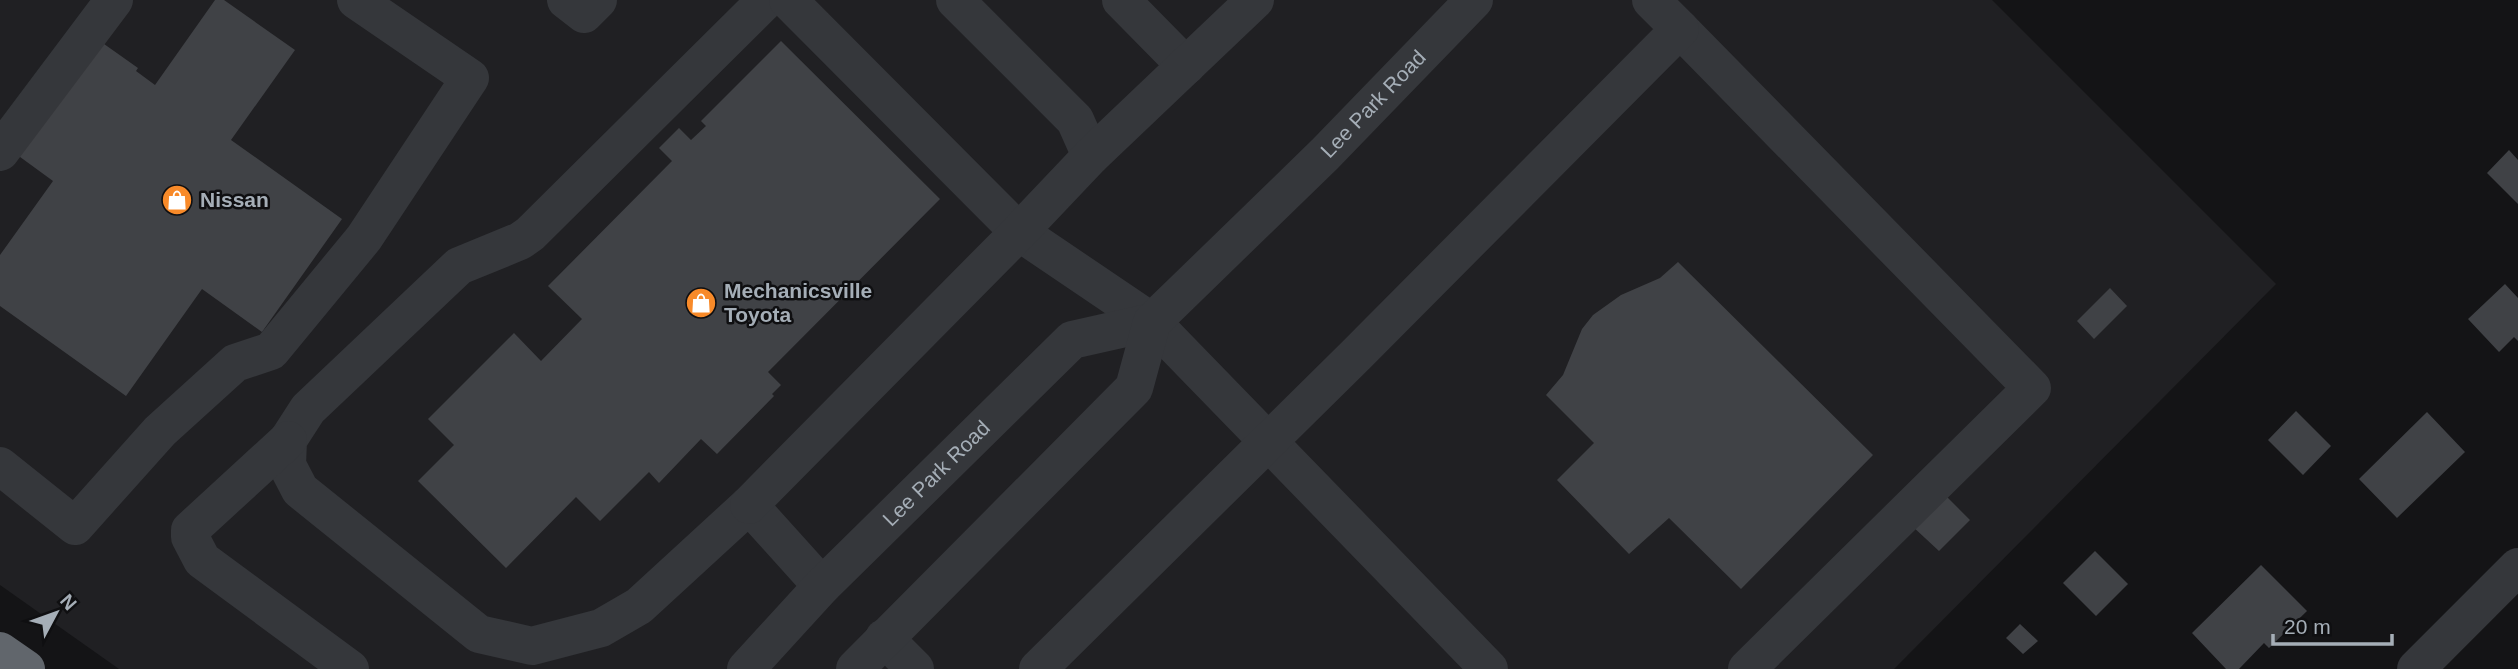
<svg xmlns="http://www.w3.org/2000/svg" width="2518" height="669" font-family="Helvetica,sans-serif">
<rect width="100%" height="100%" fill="#141416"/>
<!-- built -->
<path fill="#202023" d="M0,0h1992l284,284 -382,385h-1775l-119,-84z"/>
<!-- building -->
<path fill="#404246" d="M215,0h9l71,50 -64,90 111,79 -80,113 -60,-43 -76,107 -126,-90v-51l53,-74 -37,-27 81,-115 41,29 -2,3 19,14z
M781,41l159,158 -172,173 13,13 -9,9 2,2 -57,58 -16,-15 -42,44 -10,-11 -49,49 -24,-24 -70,71 -88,-87 36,-36 -26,-26 86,-86 27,28 41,-42 -34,-33 124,-125 -13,-13 20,-20 12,12 15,-14 -5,-5z
M2509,150l9,10v44l-31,-31z
M1678,262l195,193 -132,134 -72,-71 -40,36 -72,-74 37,-37 -48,-48 17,-20 19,-46 11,-14 28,-20 39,-17z
M2505,284l13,14v43l-4,-4 -15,15 -31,-33z
M2110,288l17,18 -33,33 -17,-18z
M2296,411l35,35 -28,29 -35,-35z
M2427,412l38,40 -68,66 -38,-39z
M1943,493l27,27 -31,31 -28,-26z
M2095,551l33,33 -32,32 -33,-33z
M2261,565l46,46 -38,37 -5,-5 -25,26h-13l-34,-36z
M2020,624l18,17 -15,13 -17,-16z"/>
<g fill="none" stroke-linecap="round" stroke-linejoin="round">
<!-- minor -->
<g stroke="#35373b" stroke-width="38">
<path d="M566,0l18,14 14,-14"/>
<path d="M766,0l-236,234 -10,7 -61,25 -151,143 -20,31 -1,25 13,25 179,144 53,12 69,-18 38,-22 110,-101 73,81"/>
<path d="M788,0l231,232 133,90 337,347"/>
<path d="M955,0l120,120 16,36"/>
<path d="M1121,0l65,66"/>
<path d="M1680,29l352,359 -285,281"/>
<path d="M0,152l114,-152"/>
<path d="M288,440l-98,90v7l12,23 148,109"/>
<path d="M0,466l75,60 85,-95 75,-68 36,-12 93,-113 106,-160 -114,-78"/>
<path d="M749,505l270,-273 72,-76 164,-156"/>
<path d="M884,638l31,31"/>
<path id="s1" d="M746,669l76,-83 250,-246 80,-18"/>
<path id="s2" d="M855,669l279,-281 18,-66 173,-168 149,-154"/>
<path d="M1038,669l318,-314 324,-326 -29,-29"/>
<path d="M2416,669l102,-102"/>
</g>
<!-- highway -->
<path stroke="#61666c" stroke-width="38" d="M0,651l26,18"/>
</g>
<!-- icons -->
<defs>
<g id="shop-disc" transform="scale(1.575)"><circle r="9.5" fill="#f88a29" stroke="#0f0f11"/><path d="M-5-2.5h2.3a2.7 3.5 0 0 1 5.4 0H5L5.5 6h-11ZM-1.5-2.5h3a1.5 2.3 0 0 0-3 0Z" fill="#fff"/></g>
</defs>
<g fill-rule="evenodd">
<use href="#shop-disc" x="177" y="200"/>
<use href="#shop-disc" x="701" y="303"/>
</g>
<g text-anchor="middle" stroke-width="5" stroke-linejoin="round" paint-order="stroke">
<!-- street labels -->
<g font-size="21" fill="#a5aeb7" stroke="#0f0f11">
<text dy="7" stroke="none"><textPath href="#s2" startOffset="775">Lee Park Road</textPath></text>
<text dy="7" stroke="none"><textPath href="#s1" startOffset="273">Lee Park Road</textPath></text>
</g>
<!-- poi labels -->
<g font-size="21" font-weight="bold" fill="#a5aeb7" stroke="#0f0f11" text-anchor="start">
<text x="200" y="207">Nissan</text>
<text x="724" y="298">Mechanicsville<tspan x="724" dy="24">Toyota</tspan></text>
</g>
</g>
<!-- north arrow -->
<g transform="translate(56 613) rotate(49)" stroke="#0f0f11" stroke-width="5" paint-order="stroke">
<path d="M0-5L12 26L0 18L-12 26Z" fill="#a5aeb7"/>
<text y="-10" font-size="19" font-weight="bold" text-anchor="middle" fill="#a5aeb7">N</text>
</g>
<!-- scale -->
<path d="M2273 634v10h119v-10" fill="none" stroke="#a5aeb7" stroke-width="3.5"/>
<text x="2284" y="634" font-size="21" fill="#a5aeb7" stroke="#0f0f11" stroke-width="5" paint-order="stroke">20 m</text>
</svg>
